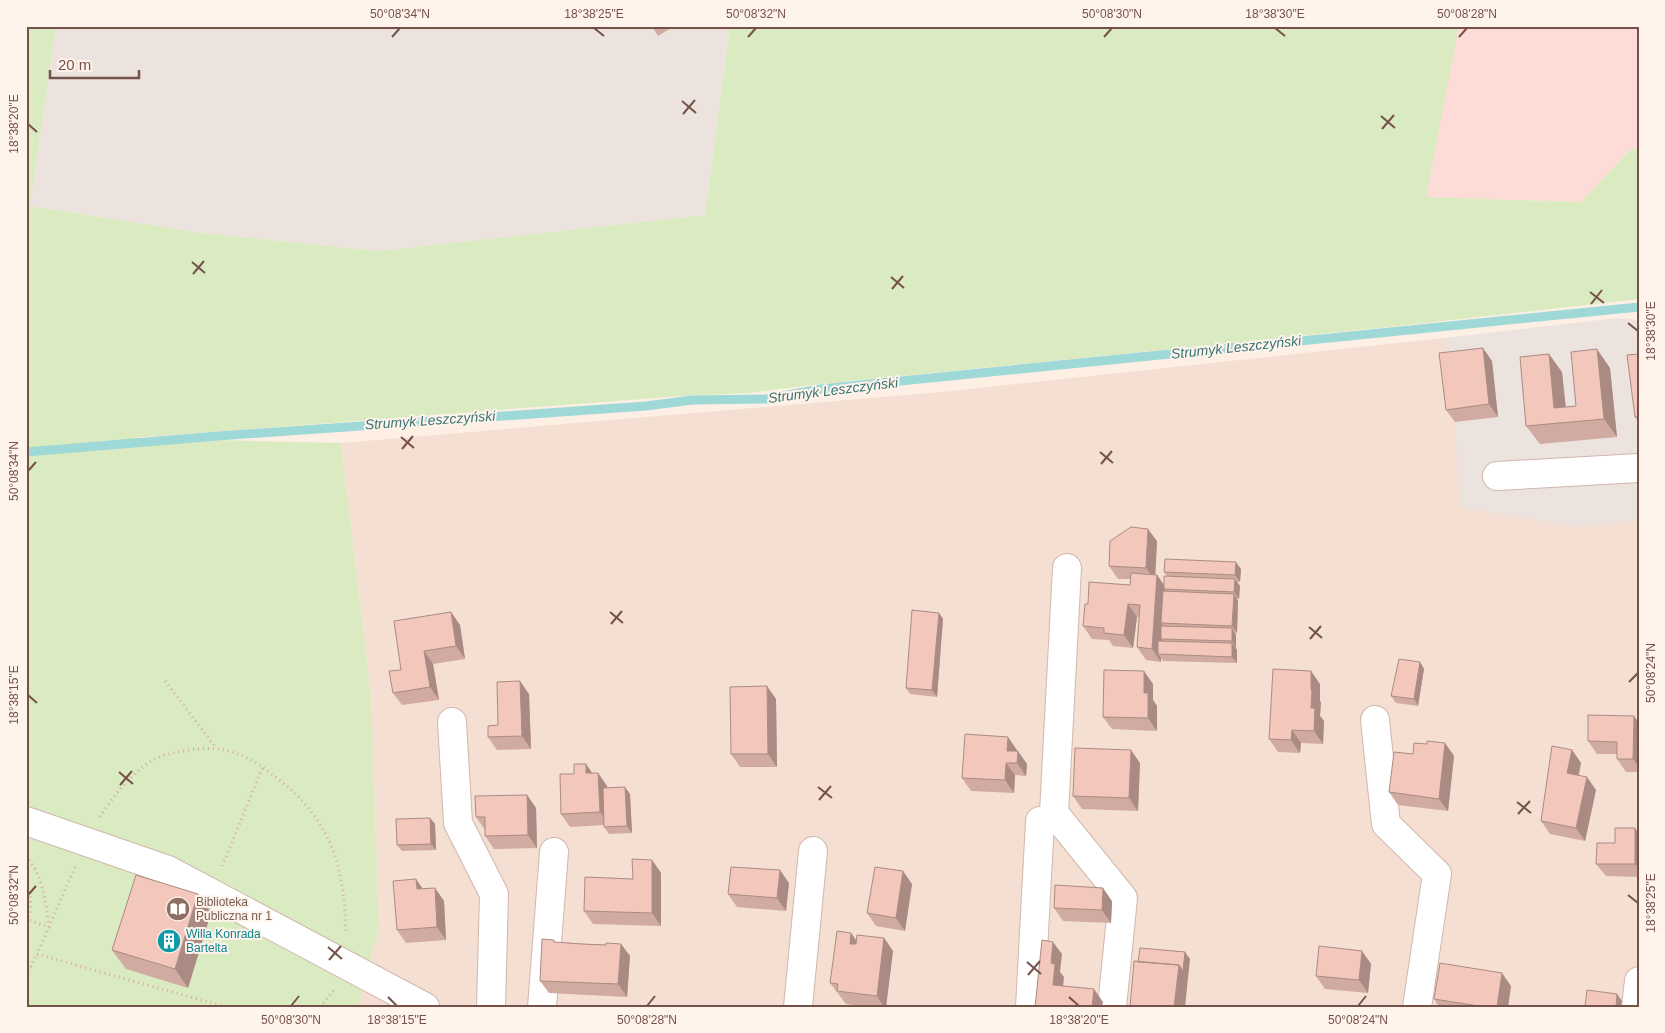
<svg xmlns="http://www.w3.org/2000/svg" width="1665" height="1033" font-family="Arial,sans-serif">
<rect width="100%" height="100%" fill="#fdefe4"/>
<!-- residential -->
<path fill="#f5dfd2" d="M1639,335v672h-1281l21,-79 -8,-233 -30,-252 601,-51 502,-54z"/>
<!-- commercial -->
<path fill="#fddcd8" d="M1459,26h180v123h-8l-50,53 -156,-5z"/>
<!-- industrial -->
<path fill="#ece3df" d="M56,26h674l-25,189 -327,36 -176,-18 -172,-27z
M1617,318l22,2v201l-61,6 -118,-20 -5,-85 -11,-84z"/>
<!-- green -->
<path fill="#daebc2" d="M26,26h30l-26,180 172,27 176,18 327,-36 25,-189h729l-33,171 155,5 50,-53h8v150l-241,27 -577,58 -73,9 -65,3 -552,42 210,5 30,252 8,233 -21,79h-332z"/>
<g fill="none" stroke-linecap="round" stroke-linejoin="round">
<!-- stream -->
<path stroke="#9ed9d8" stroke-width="9" d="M26,452l192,-16 428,-30 46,-6 74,-1 54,-10 819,-82"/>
<!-- minor casing -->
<g stroke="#d1b7ad" stroke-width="30">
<path id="minor" d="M1497,476l142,-8
M1067,568l-13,245 69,85 -11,109
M1375,720l11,104 51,50 -20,133
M452,722l6,101 36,71 -3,113
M26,821l142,49 257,137
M542,1007l12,-155
M798,1007l15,-156
M1030,1007l10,-186
M1636,1007l3,-26"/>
</g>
<!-- path -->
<path stroke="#d8aa9e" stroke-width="3" stroke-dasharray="1 4" stroke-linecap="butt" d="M165,681l51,67
M100,817c13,-21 30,-42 51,-56 10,-6 22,-8 33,-10 40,-8 63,3 94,28 24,18 44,43 55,71 10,27 12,55 13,83
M26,856c18,21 19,44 23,71l-23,-8
M222,866l41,-99
M75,867l-38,87 189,53
M26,882c5,13 7,27 0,41
M26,976l11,-22
M320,1007l14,-17"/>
<!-- minor -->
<use href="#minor" stroke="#fff" stroke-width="28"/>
</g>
<!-- wall -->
<path fill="#d1aba1" d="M652,26h22l-16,10z
M1639,354v69l-4,-6z
M1492,361l6,56 -43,5 -9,-12z
M1610,368l7,69 -77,7 -14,-18 36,-54 4,35 10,-1z
M1157,541l-2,34h2l7,10 3,-9 -3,-4 77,-3 -1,13h-3l3,4 -1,13h-2l1,2 -1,32 -2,-1 1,3v13l1,2v13l-74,-2 -2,-3v4l-15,-2 -9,-13 2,-30h-2l-4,31 -20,-2 -4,-6 -17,-1 -9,-13 5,-22 42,-19 1,-6h-13l-9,-13z
M451,612l9,13 5,34 -32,5 6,36 -37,5 -9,-12 8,-23z
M939,613l4,6 -6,78 -27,-3 -4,-6z
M1420,662l4,7 -6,37 -22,-3 -5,-7z
M1153,684v16l4,6v25l-45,-2 -9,-12z
M1320,684v17l1,1 -1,14 4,5 -1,23 -22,-1 -1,10 -22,-1 -9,-13z
M529,694l2,55 -34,1 -9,-13 10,-12z
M776,699l1,68h-37l-9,-13z
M1639,723v49h-13l-9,-13v-5h-20l-9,-13z
M1445,743l9,13 -6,55 -50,-6 -9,-13 24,-38z
M1017,750v1l10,13 -1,12 -11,-1 -1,18 -43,-2 -9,-13z
M1572,750l9,13 -2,12 17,15 -11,51 -35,-7 -9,-13z
M1140,763l-2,48 -56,-2 -9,-13z
M586,764l6,9h6l9,13v2l23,6 2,39 -23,1 -5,-7v-2l-34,2 -9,-13 13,-40z
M527,795l9,13 1,40 -43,1 -9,-13v-6l-9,-13z
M430,818l5,6 1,26 -34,1 -5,-6z
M1639,834v43l-33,-1 -10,-12 19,-21z
M652,860l9,13v53l-68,-2 -9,-13 49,-32z
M416,879l6,10 13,-1 9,13 2,39 -40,3 -9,-13z
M789,883l-3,28 -49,-4 -9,-13z
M912,884l-7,47 -29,-5 -9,-13z
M1112,901l-1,22 -48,-2 -9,-13z
M211,913l-23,75 -62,-19 -14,-19z
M851,933l5,7 28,-2 9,13 -7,56h-16l-24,-3 -16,-21z
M556,942l50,3 15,-1 9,12 -3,41 -78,-4 -9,-12z
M1362,951l9,13 -3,29 -43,-4 -9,-13z
M1511,986l-3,21h-69l-5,-8z"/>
<!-- shaded-wall -->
<path fill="#aa8b83" d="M1483,348l9,13 6,56 -9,-13z
M1597,349l13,19 7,69 -13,-18z
M1549,354l13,18 5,50 -13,-14z
M1148,529l9,12 -2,40 -9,-13z
M1236,562l5,7 -1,13 -5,-7z
M1157,575l9,13 -2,1 2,3 -5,31 2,3 -2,13 1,2 -4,13 3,4v4l-9,-13z
M1235,579l5,7 -1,13 -5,-7z
M1234,594l4,7 -1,32 -5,-7z
M1128,604l9,13 -4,31 -9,-13z
M451,612l9,13 5,34 -9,-13z
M939,613l4,6 -6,78 -5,-7z
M1232,628l4,7v13l-4,-7z
M1232,643l5,7v13l-5,-6z
M424,651l9,13 6,36 -9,-13z
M1420,662l4,7 -6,37 -4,-7z
M1144,671l9,13v16l4,6v25l-9,-13 -4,-25z
M1311,671l9,13v17l1,1 -1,14 4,5 -1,23 -9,-13 -3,-23z
M520,681l9,13 2,55 -9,-13z
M767,686l9,13 1,68 -9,-13z
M1634,716l5,7v44l-6,-8z
M1292,730l9,13 -1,10 -9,-13z
M1008,737l9,13 -1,14 -9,-13z
M1445,743l9,13 -6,55 -9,-12z
M1131,750l9,13 -2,48 -9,-13z
M1572,750l9,13 -5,23 -9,-13z
M1018,751l9,13 -1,12 -9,-13z
M1006,763l9,12 -1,18 -9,-13z
M586,764l9,13 -9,-4z
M598,773l9,13 2,39 -9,-13z
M1587,777l9,13 -11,51 -9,-13z
M625,787l5,7 2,39 -5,-7z
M527,795l9,13 1,40 -9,-13z
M430,818l5,6 1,26 -5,-6z
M1635,828l4,6v35l-4,-5z
M652,860l9,13v53l-9,-13z
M780,870l9,13 -3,28 -9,-13z
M903,871l9,13 -7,47 -9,-13z
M416,879l9,13 -8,-3z
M435,888l9,13 2,39 -9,-13z
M1103,888l9,13 -1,22 -9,-13z
M198,894l13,19 -23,75 -13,-19z
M851,933l9,13 -10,-2z
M884,938l9,13 -7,56h-2l-7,-11z
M1053,942l9,12 -2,18 4,5 -2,21 -9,-13 -2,-22z
M621,944l9,12 -3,41 -9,-13z
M1362,951l9,13 -3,29 -9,-13z
M1185,952l5,7 -5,48h-11l5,-42z
M1502,973l9,13 -3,21h-11z
M1094,989l9,13 -1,5h-10z
M1617,994l5,7 -1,6h-5z"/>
<!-- building -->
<path fill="#f3c7bb" stroke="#aa8b83" d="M1483,348l6,56 -43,6 -7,-57z
M1597,349l7,70 -78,7 -6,-69 29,-3 5,54 22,-2 -5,-54z
M1639,354v62l-4,1 -8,-62z
M1131,527l17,2 -2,39 -37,-2 1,-25z
M1165,559l71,3 -1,13 -71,-3z
M1131,573l26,2 -5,74 -15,-2 3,-42 -12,-1 -4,31 -20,-2v-5l-21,-2 2,-22h3l1,-22 41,3z
M1164,576l71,3 -1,13 -70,-3z
M1163,591l71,3 -2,32 -71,-3z
M912,610l27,3 -7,77 -26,-2z
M451,612l5,34 -32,5 6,36 -37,6 -4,-22 12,-1 -7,-49z
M1161,626l71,2v13l-71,-2z
M1158,641l74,2v14l-74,-3z
M1399,659l21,3 -6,37 -23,-3z
M1273,669l38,2v19h1l-1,18h4l-1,23 -22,-1 -1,10 -22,-1z
M1104,670l40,1v22h4v25l-45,-1z
M520,681l2,55 -34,1v-11l10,-1 -1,-43z
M767,686l1,68h-37l-1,-67z
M1588,715l46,1 -1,43h-16v-17l-29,-1z
M965,734l43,3 -1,14h11l-1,12h-11l-1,17 -43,-2z
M1427,741l18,2 -6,56 -50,-7 5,-40 19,2 1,-11 13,1z
M1552,746l20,4 -5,23 20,4 -11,51 -35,-7z
M1075,748l56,2 -2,48 -56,-2z
M574,764h12v9h12l2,39 -39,2 -1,-40h14z
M625,787l2,39 -23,1 -1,-39z
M527,795l1,40 -43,1v-19h-9l-1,-21z
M430,818l1,26 -34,1 -1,-26z
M1615,828h20v36h-39l1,-21h18z
M632,859l20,1v53l-68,-2 1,-34 48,2z
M731,867l49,3 -3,28 -49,-4z
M875,867l28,4 -7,47 -29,-5z
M136,875l62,19 -23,75 -63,-19z
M416,879l1,10 18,-1 2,39 -40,3 -4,-49z
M1055,885l48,3 -1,22 -48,-2z
M837,931l14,2 -1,11h6l1,-9 27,3 -7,58 -40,-5 1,-7 -8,-1z
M542,939l12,1v2l27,2 25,1v-2l15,1 -3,40 -78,-3z
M1042,940l11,2 -2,21 4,1 -2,21 41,4 -2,18h-57z
M1319,946l43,5 -3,29 -43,-4z
M1140,948l45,4 -2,19 -4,-6 -41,-3z
M1134,961l45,4 -5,42h-44z
M1440,963l62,10 -5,34h-12l-51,-8z
M1587,990l30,4 -1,13h-31z"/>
<!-- ticks -->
<path fill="none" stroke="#765149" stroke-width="2" d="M594,28l10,8M1275,28l10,8M392,37l8,-9M748,37l8,-9M1104,37l8,-9M1459,37l8,-9M682,101l14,12M683,114l12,-14M1381,116l14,12M28,124l9,8M1382,129l12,-14M192,262l13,11M193,274l11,-13M891,277l13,11M892,289l11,-13M1590,292l14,11M1591,304l11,-14M1628,323l10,8M401,437l13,11M402,449l11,-13M1100,452l13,11M1101,464l11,-13M28,471l8,-9M610,612l13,11M611,624l11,-13M1309,627l13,11M1310,639l11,-13M1629,682l9,-9M28,695l9,8M119,772l14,12M120,785l12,-14M818,787l14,11M819,800l12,-14M1517,802l14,11M1518,814l12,-13M28,895l8,-9M1628,895l10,8M328,947l14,12M329,960l12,-14M1027,962l14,12M1028,975l12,-14M388,997l9,9M1069,997l10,9M291,1006l8,-10M647,1006l8,-10M1358,1006l8,-10"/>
<!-- icons -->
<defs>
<g id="library-disc" transform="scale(1.25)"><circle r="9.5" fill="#8d6e63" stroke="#fff4eb"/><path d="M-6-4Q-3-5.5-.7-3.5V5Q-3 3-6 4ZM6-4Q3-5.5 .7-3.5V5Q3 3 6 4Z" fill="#fff"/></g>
<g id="building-disc" transform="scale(1.25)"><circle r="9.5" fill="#0f9aa8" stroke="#fff4eb"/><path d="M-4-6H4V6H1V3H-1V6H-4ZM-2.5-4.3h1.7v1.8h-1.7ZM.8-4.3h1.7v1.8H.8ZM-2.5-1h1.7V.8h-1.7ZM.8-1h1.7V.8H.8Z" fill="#fff"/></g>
</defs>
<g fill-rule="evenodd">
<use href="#library-disc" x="178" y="909"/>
<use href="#building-disc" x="169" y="941"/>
</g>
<g text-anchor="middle" stroke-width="4" stroke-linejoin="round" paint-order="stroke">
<!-- education labels -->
<g font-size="12" fill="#785e54" stroke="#fff4eb" text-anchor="start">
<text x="196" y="906">Biblioteka<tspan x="196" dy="14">Publiczna nr 1</tspan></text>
</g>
<!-- culture labels -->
<g font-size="12" fill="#0d838f" stroke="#fff4eb" text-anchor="start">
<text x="186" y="938">Willa Konrada<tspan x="186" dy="14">Bartelta</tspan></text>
</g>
<!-- water labels -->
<g font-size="14" font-style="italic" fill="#397574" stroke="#fff4eb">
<text transform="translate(1236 347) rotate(-6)" y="5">Strumyk Leszczyński</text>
<text transform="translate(833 390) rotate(-7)" y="5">Strumyk Leszczyński</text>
<text transform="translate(430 420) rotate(-4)" y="5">Strumyk Leszczyński</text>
</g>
</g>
<!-- border -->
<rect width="1665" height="1033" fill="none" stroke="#fff4eb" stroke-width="55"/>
<!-- scale -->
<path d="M50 70v8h89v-8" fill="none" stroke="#765149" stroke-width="2.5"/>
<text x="58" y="70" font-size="15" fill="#765149" stroke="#fff4eb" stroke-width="4" paint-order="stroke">20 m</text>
<rect x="28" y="28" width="1610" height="978" fill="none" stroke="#765149" stroke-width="2"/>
<g font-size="12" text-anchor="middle" fill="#765149">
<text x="400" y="18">50°08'34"N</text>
<text x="594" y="18">18°38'25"E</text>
<text x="756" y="18">50°08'32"N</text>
<text x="1112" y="18">50°08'30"N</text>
<text x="1275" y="18">18°38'30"E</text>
<text x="1467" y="18">50°08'28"N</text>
<text transform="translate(14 124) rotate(-90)" y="4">18°38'20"E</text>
<text transform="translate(1651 331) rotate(-90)" y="4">18°38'30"E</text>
<text transform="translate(14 471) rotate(-90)" y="4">50°08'34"N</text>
<text transform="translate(1651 673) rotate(-90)" y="4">50°08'24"N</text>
<text transform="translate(14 695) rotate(-90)" y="4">18°38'15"E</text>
<text transform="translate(14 895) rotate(-90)" y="4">50°08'32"N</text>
<text transform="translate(1651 903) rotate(-90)" y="4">18°38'25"E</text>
<text x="291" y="1024">50°08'30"N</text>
<text x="397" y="1024">18°38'15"E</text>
<text x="647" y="1024">50°08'28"N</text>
<text x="1079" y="1024">18°38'20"E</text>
<text x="1358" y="1024">50°08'24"N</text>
</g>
</svg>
